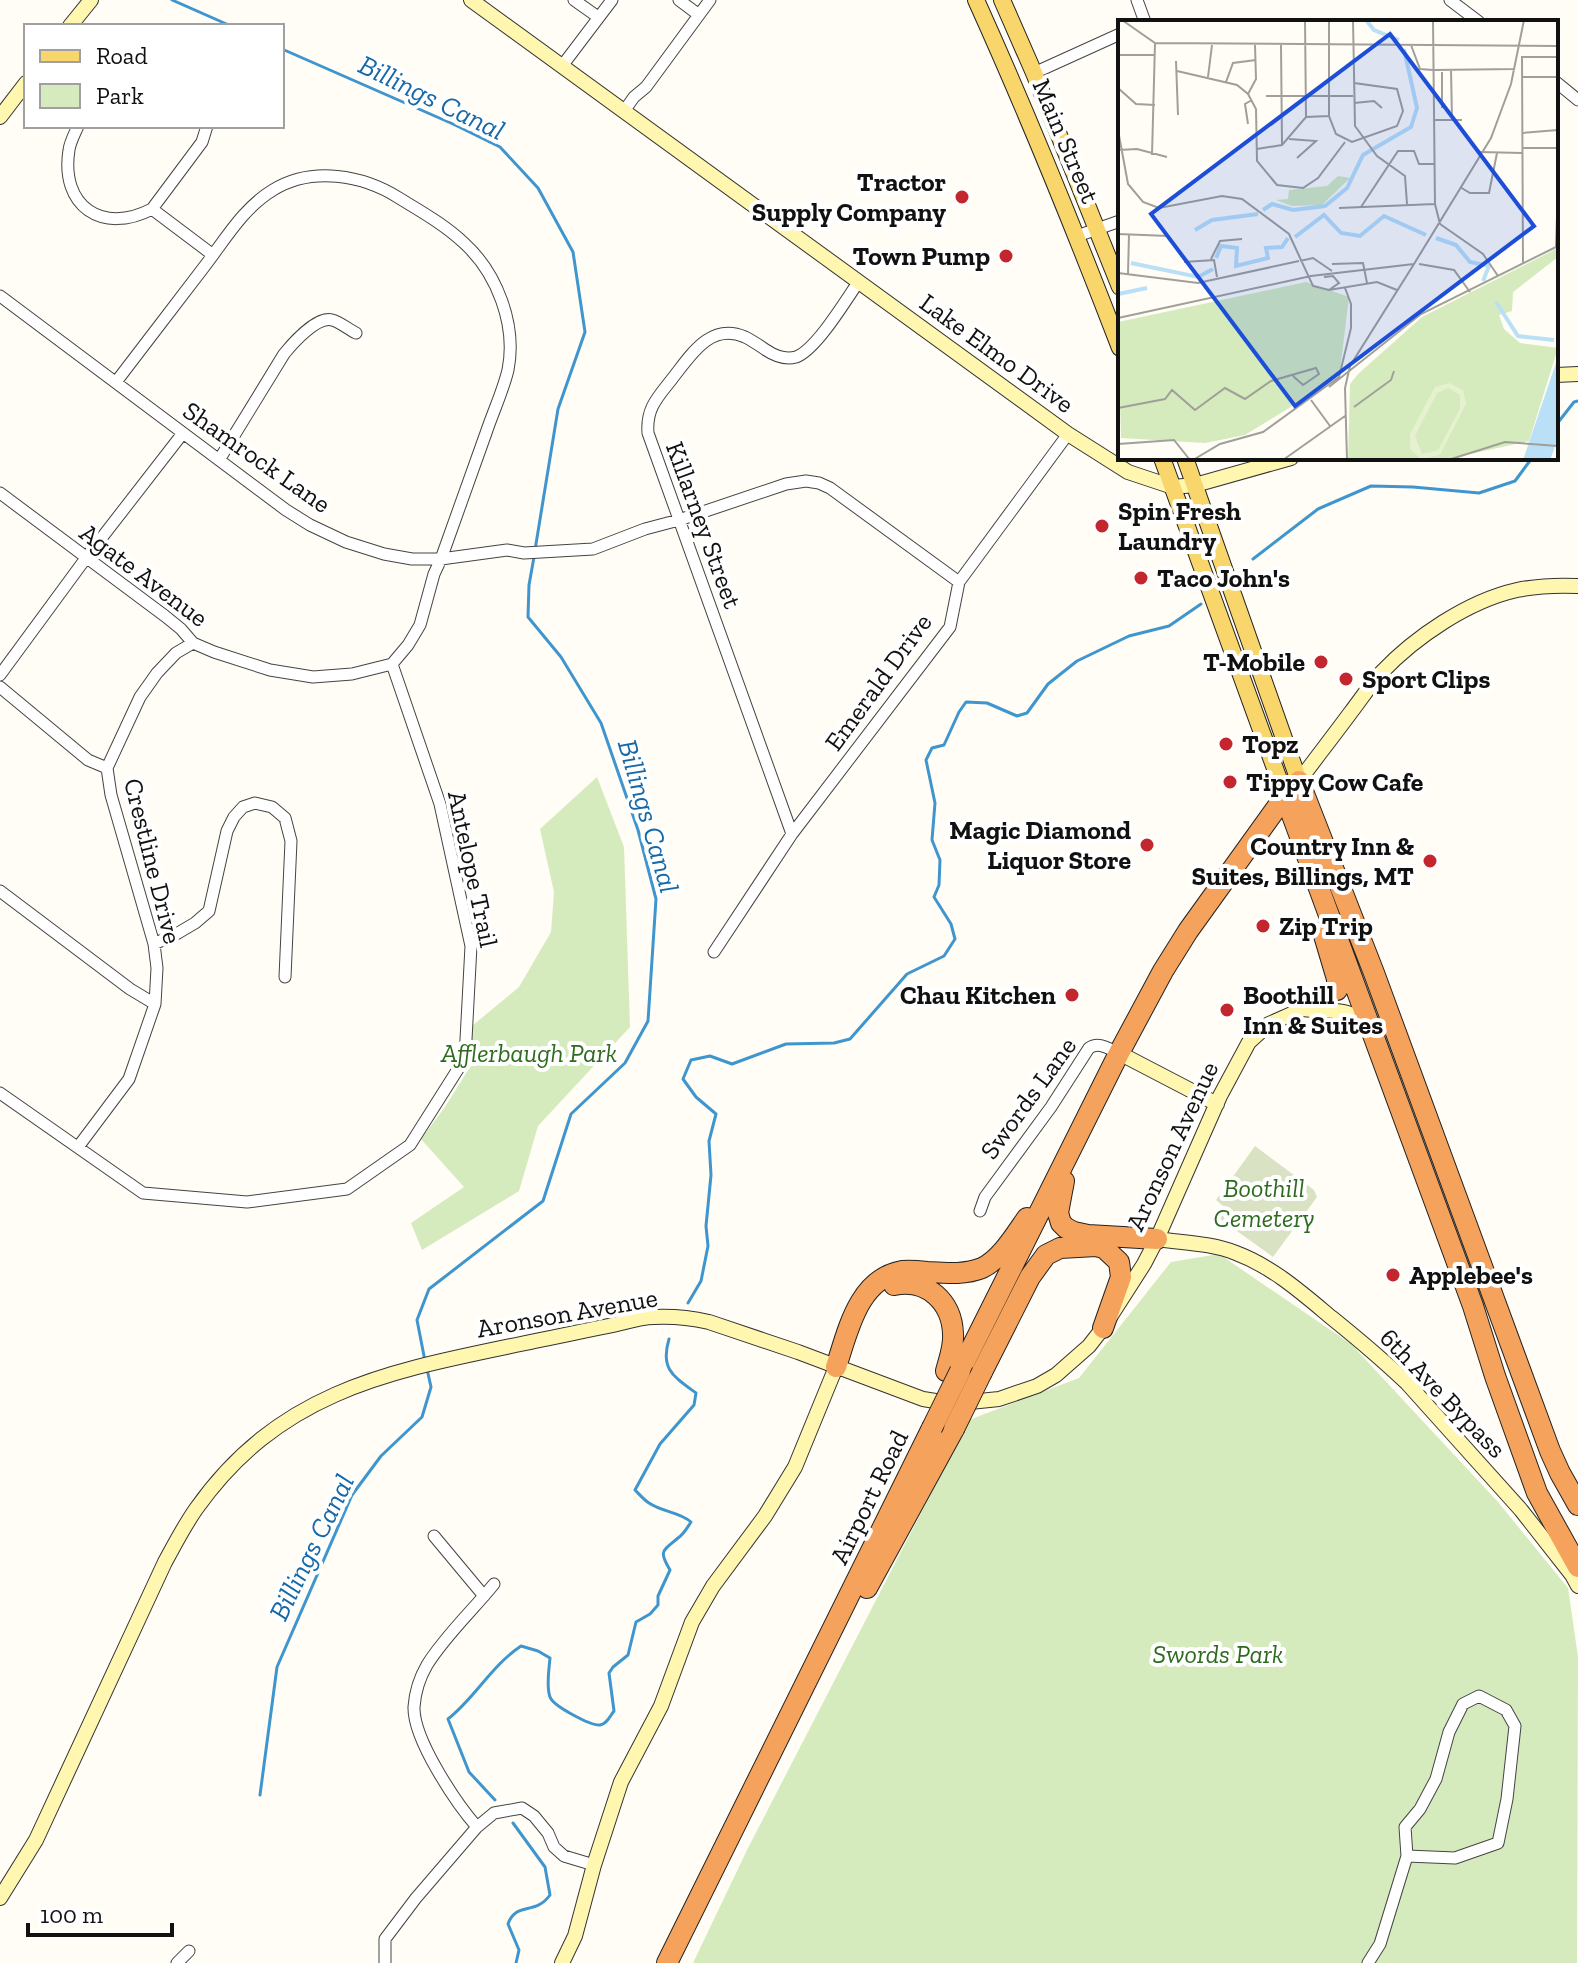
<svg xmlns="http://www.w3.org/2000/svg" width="1578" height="1963" font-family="'Zilla Slab',serif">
<rect width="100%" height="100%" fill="#fffdf5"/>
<!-- green -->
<path fill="#d5ebbd" d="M597,777l27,70 6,180 -92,99 -19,65 -97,59 -11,-27 53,-36 -43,-48 24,-32 25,-40 2,-41 47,-39 32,-55 3,-40 -14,-63z
M1219,1254l132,90 147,158 70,86 10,69 -1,306h-884l55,-115 221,-428 110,-42 92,-116z"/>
<!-- cemetery -->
<path fill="#d9e3c4" d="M1255,1146l59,44 3,7 -44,60 -57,-41 7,-10 -7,-6z"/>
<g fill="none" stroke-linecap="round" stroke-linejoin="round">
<!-- stream -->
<path stroke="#3f96cf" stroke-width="3" d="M172,0l59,26
M282,49l171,75 47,23 38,41 35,64 12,80 -27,77 -23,141
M1556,425l18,-23 4,-1
M1253,559l65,-50 53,-23 42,1 66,6 36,-12 17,-23
M688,1303l13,-22 7,-35 -2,-20 5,-51 -2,-34 7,-27 -20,-17 -13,-18 8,-19 19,-4 22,8 54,-20 48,-1 16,-4 57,-65 37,-18 11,-17 -4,-15 -17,-27 5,-12 1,-25 -8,-20 3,-37 -9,-43 6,-12 12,-3 15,-33 7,-10 21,1 30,13 10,-3 21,-29 29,-23 52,-25 40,-10 32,-22
M425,1361l-8,-41 12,-31 114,-88 28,-87 54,-51 23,-42 8,-122 -18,-69 -37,-107 -40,-66 -33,-40 1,-32 5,-28
M260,1795l17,-128 75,-172 29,-39 41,-39 9,-30 -4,-18
M495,1800l-26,-28 -21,-53c27,-21 43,-53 73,-73l17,5 12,7c-1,12 -4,28 0,39 3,9 41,29 50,28 7,-1 10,-9 14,-14l-5,-38 4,-6 15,-12 8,-33 14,-8 8,-9v-9l12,-26c-12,-20 -7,-19 8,-32 6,-4 9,-10 13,-16 -11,-10 -29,-10 -42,-19 -5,-3 -10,-9 -14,-13l25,-46 34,-39 2,-12c-23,-17 -36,-24 -27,-54
M513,1823l32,44 5,28c-15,21 -34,6 -42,29l11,26 -3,13"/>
<!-- street casing -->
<g stroke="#444" stroke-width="13">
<path id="street" d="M574,0l24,17
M679,0l20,15
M1137,0l8,22
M1450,0l29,22
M562,66l50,-66
M1034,73l86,-39
M1556,82l22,18
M624,111l10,-14 12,-10 64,-87
M78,126c-3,7 -8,16 -9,24 -9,56 33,85 83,59l50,-67 5,-16
M152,209l61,46
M1077,236l43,-15
M0,296l286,214 24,15 36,17 38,12 28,5h29l66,-9 17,3 69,-4 52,-20 34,-9 107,-36 20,-3 13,2 11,5 129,94
M219,460l65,-106c9,-11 33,-38 48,-34 8,2 16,9 24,13
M0,493l165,123 16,13 12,14 21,9 56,18 43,7 39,-3 40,-10 16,-19 12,-20 14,-51 7,-15c15,-42 30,-84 45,-126 7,-21 17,-42 22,-63 9,-45 -11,-97 -44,-127 -19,-18 -42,-31 -65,-45 -36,-23 -87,-32 -126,-8 -30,18 -48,50 -69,77 -29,38 -59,77 -88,115
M0,675l86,-117 97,-125
M0,687l88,73 19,8
M792,834l-144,-401c-2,-25 10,-36 24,-54 19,-24 38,-57 73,-42 8,4 15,9 21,13 9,6 19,10 30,7 20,-7 50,-57 63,-76
M0,891l130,98 25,15
M154,944l24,-11 17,-10 14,-12 18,-80 7,-14 9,-10 12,-4 17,4 13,11 6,23 -6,136
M714,952l78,-118 158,-207 9,-45 109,-148
M0,1093l143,100 104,9 100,-13 63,-44 55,-87 6,-112 -31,-142 -48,-140
M78,1147l51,-68 26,-75 2,-36 -3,-24 -43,-149 -4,-27 33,-71 17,-24 19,-20 17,-10
M980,1211l5,-14 66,-90 38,-59c10,-7 20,1 30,5
M434,1536l50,60
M477,1827c-21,-24 -64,-88 -63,-120 1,-14 6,-30 13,-42 17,-28 46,-55 67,-81
M177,1963l12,-12
M385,1963v-24l31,-41 61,-71 17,-14 28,-5 12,8 14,17 6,14 10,9 30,9
M1368,1963l12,-19 27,-88 -2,-29 15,-18 16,-30 13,-47 14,-28 16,-8 27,14 9,16 -8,73 -9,44 -43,15 -48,-2"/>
</g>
<!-- secondary casing -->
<g stroke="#333" stroke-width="16">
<path id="secondary" d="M471,0l597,434 60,38 45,15 22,-2 96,-27
M70,26l21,-26
M0,117l26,-34
M1556,375l22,-1
M1299,781c17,-23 35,-46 52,-69 10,-13 19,-27 30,-39 34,-36 87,-72 136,-83 20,-4 40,-5 61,-4
M1303,1009c28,4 43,-4 66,17
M1119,1053l98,51
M1157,1239c27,4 54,4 79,14 37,14 66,40 96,65 26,21 51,42 75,65l114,127 51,65 6,11
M0,1898l36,-58 129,-278c10,-18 19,-36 31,-53 87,-123 202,-139 339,-168 26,-5 52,-11 78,-16 13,-3 28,-8 41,-8 19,-1 37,1 55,5l89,30 125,47 25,4 22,-1 29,-3 38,-13 19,-11 33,-29 14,-18 41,-64 13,-25 63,-143 29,-54 20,-18 34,-15 17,-12 23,-10
M562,1963l13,-27 19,-71 27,-83 40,-76 31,-84 21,-36 52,-70 30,-49 41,-100"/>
</g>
<!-- primary casing -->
<g stroke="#222" stroke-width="18">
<path id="primary" d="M976,0c52,115 99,231 144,348
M1002,0l32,73 86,214
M1162,458l123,338
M1185,458l114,323"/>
</g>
<!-- highway casing -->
<g stroke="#222" stroke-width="22">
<path id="highway" d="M1285,796l188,510 22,70 42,117 41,74
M1323,932l14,47v11
M1064,1181l-6,32 3,10 5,5 8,4 14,3 69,4
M894,1285c33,-7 58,17 59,49 1,13 -4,25 -7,37
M836,1367c12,-36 22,-88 66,-96 8,-1 17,0 25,1 18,1 38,3 55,-4 19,-9 33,-33 45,-50
M960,1371l159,-318 44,-82 25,-40 97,-135 14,-15 75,192 176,478 10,22 18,32
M982,1372l48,-95 16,-22 14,-7 36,-2 8,2 15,14 2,15 -18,51
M867,1588l87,-159
M667,1963l265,-535"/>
</g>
<!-- street -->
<use href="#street" stroke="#fff" stroke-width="11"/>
<!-- secondary -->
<use href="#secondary" stroke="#fff6b0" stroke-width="14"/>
<!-- primary -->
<use href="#primary" stroke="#f9d66b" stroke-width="16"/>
<!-- highway -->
<use href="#highway" stroke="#f5a25d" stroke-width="20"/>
<!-- highway-bridge casing -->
<g stroke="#222" stroke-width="22" stroke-linecap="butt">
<path id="highway-bridge" d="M932,1428l28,-57
M954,1429l28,-57"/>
</g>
<!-- highway-bridge -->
<use href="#highway-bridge" stroke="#f5a25d" stroke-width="20"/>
</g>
<!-- markers -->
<g fill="#c4262e" stroke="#fff" stroke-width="3">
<circle cx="962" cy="197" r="8"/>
<circle cx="1006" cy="256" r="8"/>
<circle cx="1102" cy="526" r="8"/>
<circle cx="1141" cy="578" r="8"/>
<circle cx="1321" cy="662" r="8"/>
<circle cx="1346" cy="679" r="8"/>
<circle cx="1226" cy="744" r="8"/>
<circle cx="1230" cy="782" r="8"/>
<circle cx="1147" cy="845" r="8"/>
<circle cx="1430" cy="861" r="8"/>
<circle cx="1263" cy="926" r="8"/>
<circle cx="1072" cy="995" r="8"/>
<circle cx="1227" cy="1010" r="8"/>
<circle cx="1393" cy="1275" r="8"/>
</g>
<g text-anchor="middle" stroke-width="8" stroke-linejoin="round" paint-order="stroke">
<!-- street labels -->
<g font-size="26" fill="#111" stroke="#fff">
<text transform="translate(1066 141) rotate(67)" y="9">Main Street</text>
<text transform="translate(997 353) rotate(36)" y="9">Lake Elmo Drive</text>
<text transform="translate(257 457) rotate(35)" y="9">Shamrock Lane</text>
<text transform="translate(704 525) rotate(70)" y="9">Killarney Street</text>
<text transform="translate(144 575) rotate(37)" y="9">Agate Avenue</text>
<text transform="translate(878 682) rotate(-54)" y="9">Emerald Drive</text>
<text transform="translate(153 861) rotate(76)" y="9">Crestline Drive</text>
<text transform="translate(473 869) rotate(78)" y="9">Antelope Trail</text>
<text transform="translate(1028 1098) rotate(-54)" y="9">Swords Lane</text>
<text transform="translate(1172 1146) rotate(-65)" y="9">Aronson Avenue</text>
<text transform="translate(567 1313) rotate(-10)" y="9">Aronson Avenue</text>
<text transform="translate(1443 1393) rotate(46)" y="9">6th Ave Bypass</text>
<text transform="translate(869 1497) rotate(-64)" y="9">Airport Road</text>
</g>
<!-- poi labels -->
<g font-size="26" font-weight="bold" fill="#111" stroke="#fff" text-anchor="start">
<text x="946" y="191" text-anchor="end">Tractor<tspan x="946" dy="30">Supply Company</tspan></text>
<text x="990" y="265" text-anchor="end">Town Pump</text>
<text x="1118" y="520">Spin Fresh<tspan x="1118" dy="30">Laundry</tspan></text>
<text x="1157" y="587">Taco John's</text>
<text x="1305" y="671" text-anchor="end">T-Mobile</text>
<text x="1362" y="688">Sport Clips</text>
<text x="1242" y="753">Topz</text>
<text x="1246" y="791">Tippy Cow Cafe</text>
<text x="1131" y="839" text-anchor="end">Magic Diamond<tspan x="1131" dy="30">Liquor Store</tspan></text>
<text x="1414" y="855" text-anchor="end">Country Inn &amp;<tspan x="1414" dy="30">Suites, Billings, MT</tspan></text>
<text x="1279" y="935">Zip Trip</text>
<text x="1056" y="1004" text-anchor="end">Chau Kitchen</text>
<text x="1243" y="1004">Boothill<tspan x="1243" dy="30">Inn &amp; Suites</tspan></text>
<text x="1409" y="1284">Applebee's</text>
</g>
<!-- park labels -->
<g font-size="26" font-style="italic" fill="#2f6b1f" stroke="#fff">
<text x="529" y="1062">Afflerbaugh Park</text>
<text x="1264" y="1197">Boothill<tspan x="1264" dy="30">Cemetery</tspan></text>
<text x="1218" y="1663">Swords Park</text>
</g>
<!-- water labels -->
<g font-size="28" font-style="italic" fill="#1768a6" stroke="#fff">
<text transform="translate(432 97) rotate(26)" y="10">Billings Canal</text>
<text transform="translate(649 816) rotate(74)" y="10">Billings Canal</text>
<text transform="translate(311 1547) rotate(-64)" y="10">Billings Canal</text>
</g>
</g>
<!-- overview -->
<g transform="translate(1118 20)">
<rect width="440" height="440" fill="#fffdf5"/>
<path d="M220,156l12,2 -28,27 -30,1 -16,-6 12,-1 1,-9 38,-4zM440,228v9l-45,35 -1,19 -13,4 5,14 16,14 38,5 -29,93 -86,19h-95l2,-76 8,-10 64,-57zM188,262l43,15 -9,73 -15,16 -80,49 -40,8 -84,-5 -3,-116z" fill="#d5ebbd"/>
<path d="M331,363l14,7 3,14 -26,51 -19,4 -11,-10v-15l25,-47zM330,368l12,7v14l-22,41 -16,4 -7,-18 22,-43z" fill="#e6f2cf" fill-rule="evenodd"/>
<path d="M440,337v82l-8,21h-27z" fill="#b9e0f7"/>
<path fill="none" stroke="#b9e0f7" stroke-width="4" d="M248,0l8,10 25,10M145,190l9,-6 21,6 32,-4 22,-18 16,-33 48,-28 6,-19 -13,-59M77,210l17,-10 46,-6M177,217l29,-22 17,18 19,3 24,-20 42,19M318,218l20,7 14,17 19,4 -6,15M98,238l5,-12 16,2 -1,18 32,-8 -2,-10 16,-1 6,-9M13,243l67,14 15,-8M0,274l29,-6M378,282l22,34 36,4"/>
<path fill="none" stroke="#a09f9a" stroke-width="2" d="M4,0l33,23 403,3M50,0h56M187,0l1,97M211,0v96l7,18 16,8 45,-16 6,-15 -6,-22 -43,-6M235,0l2,106 22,30 28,20 2,28M315,0l2,184 5,20M163,25l1,100M293,25l9,24 13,1M0,35h37M58,41l2,54M333,49l1,51M316,50l81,-1M59,51l60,14 11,9 8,15 1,52 20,24 26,3 15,-10 27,-36M324,52v36M90,57l4,-32M404,57h36M108,62l7,-19 23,-3M0,68l18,16 19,1M130,74l8,-15 -1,-34M148,76h87M236,83l20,-2 8,7M316,100h28M130,104l-3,-20 7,-4M0,110l10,54 15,18 16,6 63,-12 20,3 47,35 24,52 16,4 48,-8 20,8M404,113l36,-3M171,119l27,2 -19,17M404,128h36M139,129l25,-4 24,-28 23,-1M1,130l18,-1 30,8M362,132l42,1M34,135l3,-112M342,167l10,6h19l8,-40M243,187l37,-56h16l5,13h15M221,188l96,-4M322,204l43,30 15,22M0,214l51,2M438,226l2,-59M93,239l9,-18 22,-2M182,241l13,-3 19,13M66,242l30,-2 3,17M405,243l-1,-206h36M214,244l31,-1 4,20M296,244l77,-126 20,-54 13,-64M301,244l35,6 16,22M0,253l80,10 101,-22M10,254l1,-40M206,257l9,-1 6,7 -10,7M0,298l193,-42 103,-12 -64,102 -5,22 2,72M211,367l92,-73 137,-68M193,380l19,26M236,387l37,-27 3,-9M0,388l47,-9 7,-9 23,20 30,-22 20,11 26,-18 45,-13 3,6 -16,11 -10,-9M0,424l56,-4 16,20M75,440l27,-16 43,-12 76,-55 12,-49v-24l-6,-16M165,440l62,-44M330,440l57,-18 53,4"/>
<path fill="#1d4ed8" fill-opacity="0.15" stroke="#1d4ed8" stroke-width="4" d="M272,14l144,192 -239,180 -144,-192z"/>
<rect width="440" height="440" fill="none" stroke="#111" stroke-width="4"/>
</g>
<!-- legend -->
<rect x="24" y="24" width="260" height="104" fill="#ffffff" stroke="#a0a0a0" stroke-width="2"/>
<rect x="40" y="50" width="40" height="12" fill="#f9d66b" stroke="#a0a0a0" stroke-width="2"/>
<text x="96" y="64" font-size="24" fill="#111111">Road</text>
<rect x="40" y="84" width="40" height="24" fill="#d5ebbd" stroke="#a0a0a0" stroke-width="2"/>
<text x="96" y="104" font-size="24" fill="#111111">Park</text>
<!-- scale -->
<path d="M28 1923v12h144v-12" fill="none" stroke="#111111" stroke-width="4"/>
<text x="40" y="1923" font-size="24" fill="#111111" stroke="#ffffff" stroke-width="6" paint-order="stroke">100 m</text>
</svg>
